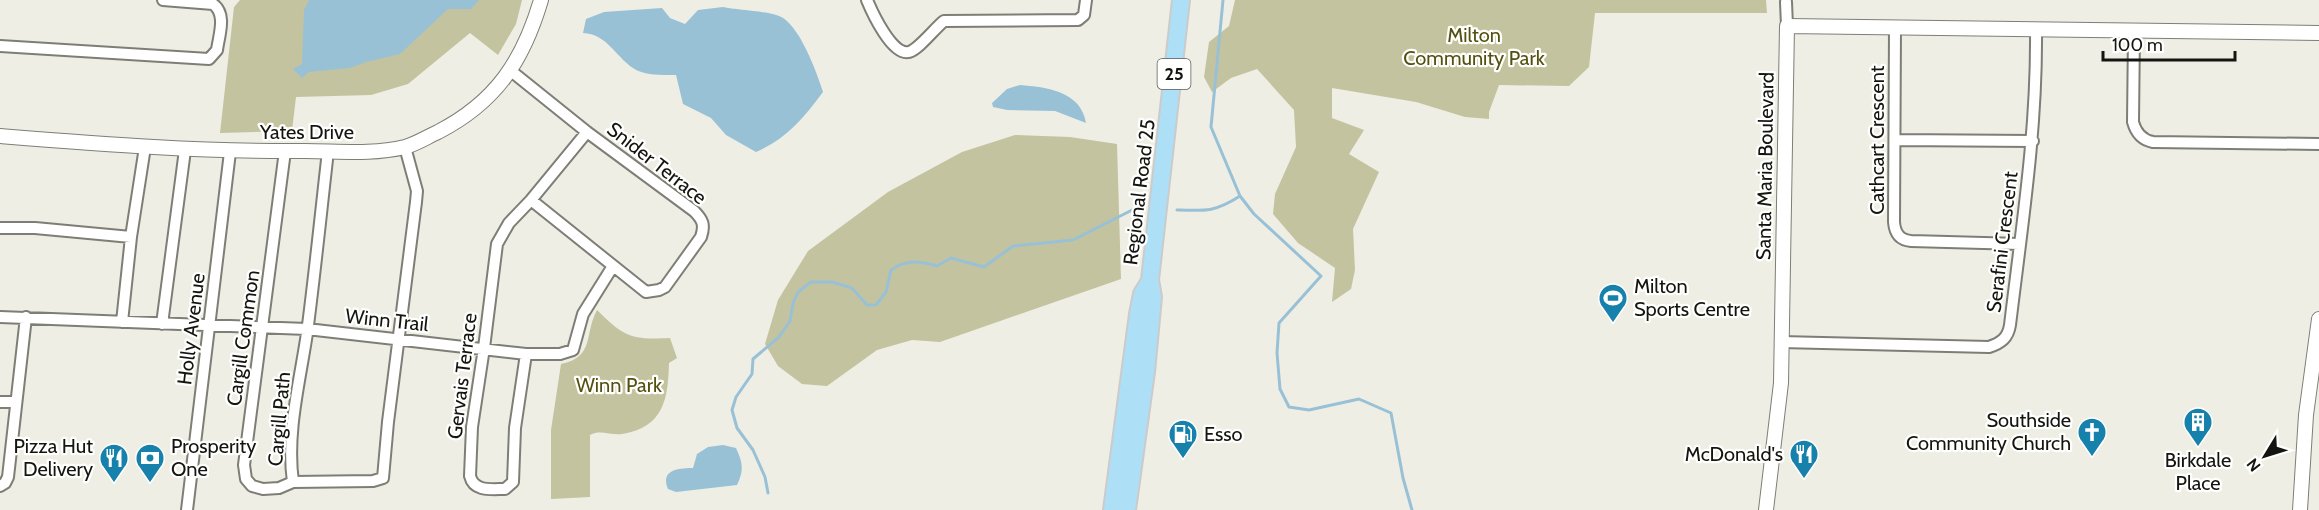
<svg xmlns="http://www.w3.org/2000/svg" width="2319" height="510" font-family="Cabin,sans-serif">
<rect width="100%" height="100%" fill="#eeeee5"/>
<!-- green -->
<path fill="#c3c39f" d="M240,0h282l-6,24 -18,31 -28,-22 -62,51 -37,11 -75,2 -4,34 -72,2 14,-126z
M1235,0h531l1,13h-172l-6,54 -20,19 -70,-1 -10,27v7l-24,-2 -49,-15 -84,-14v30l32,12 -15,24 30,18 -26,57 2,41 -4,19 -19,13 3,-34 -37,-25 -25,-29 2,-20 21,-47 -2,-37 -37,-41 -26,9 -19,14 -8,-15 5,-35 20,-16z
M1015,135l55,2 47,7 4,135 -181,63 -28,-2 -35,10 -50,36 -25,-2 -24,-18 -13,-22 13,-44 30,-49 80,-59 74,-40z
M597,310c27,27 34,30 73,28l7,20 -8,5c-1,36 -5,64 -47,71 -11,2 -21,-5 -32,1v62l-39,2v-69l10,-66c34,-7 23,-30 36,-54z"/>
<!-- water -->
<path fill="#99c1d6" d="M309,0h170l-8,9h-23l-48,45 -34,8 -16,6 -41,4 -7,6 -9,-9 9,-5 2,-54z
M723,7c14,3 44,4 56,9 20,7 38,57 44,76 -19,26 -37,47 -67,60l-30,-17 -15,-17 -28,-14 -7,-29c-12,0 -32,1 -43,-7 -18,-12 -26,-34 -50,-35l3,-14 18,-7 58,-4 8,10 15,6 13,-14z
M1020,85c26,2 61,6 66,38l-31,-12 -48,-1 -14,-3 -1,-4 15,-14z
M723,445l13,3c7,15 8,22 1,37l-61,7 -8,-3c-8,-19 10,-21 25,-21l4,-14 11,-7z"/>
<g fill="none" stroke-linecap="round" stroke-linejoin="round">
<!-- stream -->
<path stroke="#99c1d6" stroke-width="3" d="M1223,0l-12,127 29,69 14,18 67,62 -42,47 -2,30 3,36 9,18 20,3 50,-11 32,14 12,65 9,32
M1177,210c29,1 38,2 63,-14
M768,493l-3,-16 -12,-27 -16,-22 -5,-18 4,-13 16,-23 1,-15 26,-22 11,-16 3,-18 5,-11 13,-10h21l20,6 15,17h9l10,-13 5,-22c15,-11 29,-9 46,-4l14,-8 33,9 29,-21 60,-6 67,-34"/>
<!-- minor casing -->
<g stroke="#7e7e76" stroke-width="14">
<path id="minor" d="M867,0c5,12 25,56 42,52 10,-3 26,-24 35,-31l134,-1 6,-5 2,-15
M1786,2l1,24
M1895,28l-1,194c1,12 6,18 17,19l109,3
M2134,32l-1,90c3,11 9,18 20,20l166,2
M0,46l209,13 8,-9c2,-15 10,-36 -4,-46l-50,-4
M511,71l76,61 107,79c9,9 11,14 7,26l-36,50 -6,3 -13,2 -115,-92
M1895,140l138,1
M285,151l-41,314 2,14 6,7 11,3 16,-1 14,-6 80,-1 10,-3 5,-56 28,-220 1,-11 -12,-44
M0,228h35l96,9
M0,317l307,12 219,25h34l13,-4 10,-36 30,-48
M122,322l9,-85 14,-90
M162,324l23,-174
M1781,342l208,5c12,-4 19,-9 21,-22 12,-100 27,-194 26,-294
M526,354l-11,74 -2,54 -8,7c-14,0 -31,3 -35,-13l2,-49 12,-79 13,-104 12,-21 22,-23 56,-68
M0,402h16
M293,482c-7,-49 7,-101 14,-149 8,-61 14,-121 21,-182
M0,486l5,-3 3,-6 18,-160
M187,510l43,-358"/>
</g>
<!-- tertiary casing -->
<g stroke="#7e7e76" stroke-width="16">
<path id="tertiary" d="M0,136c102,8 203,16 305,15 33,0 67,4 100,-4 11,-3 22,-10 33,-15 58,-30 85,-71 103,-132
M1766,510l15,-127 6,-357 532,7
M2300,510l6,-95 13,-96"/>
</g>
<!-- primary casing -->
<g stroke="#cbcbcb" stroke-width="20">
<path id="primary" d="M1112,510l26,-196 4,-20 8,-13
M1127,510l19,-138 7,-75 -3,-17 31,-280"/>
</g>
<!-- minor -->
<use href="#minor" stroke="#fff" stroke-width="10"/>
<!-- tertiary -->
<use href="#tertiary" stroke="#fff" stroke-width="14"/>
<!-- primary -->
<use href="#primary" stroke="#addff6" stroke-width="16"/>
</g>
<!-- icons -->
<defs>
<g id="stadium-pin" transform="scale(1.5)"><path d="M0 17L-7.5 6A9.5 9.5 0 1 1 7.5 6Z" fill="#1681aa" stroke="#fffffe"/><path d="M0-5a6.5 5 0 1 0 0 10a6.5 5 0 1 0 0-10ZM-3.5-1.8h7v3.6h-7Z" fill="#fff"/></g>
<g id="building-pin" transform="scale(1.5)"><path d="M0 17L-7.5 6A9.5 9.5 0 1 1 7.5 6Z" fill="#1681aa" stroke="#fffffe"/><path d="M-4-6H4V6H1V3H-1V6H-4ZM-2.5-4.3h1.7v1.8h-1.7ZM.8-4.3h1.7v1.8H.8ZM-2.5-1h1.7V.8h-1.7ZM.8-1h1.7V.8H.8Z" fill="#fff"/></g>
<g id="church-pin" transform="scale(1.5)"><path d="M0 17L-7.5 6A9.5 9.5 0 1 1 7.5 6Z" fill="#1681aa" stroke="#fffffe"/><path d="M-1.2-6h2.4v3.5h3.3v2.4h-3.3V6h-2.4V-.1h-3.3v-2.4h3.3Z" fill="#fff"/></g>
<g id="fuel-pin" transform="scale(1.5)"><path d="M0 17L-7.5 6A9.5 9.5 0 1 1 7.5 6Z" fill="#1681aa" stroke="#fffffe"/><path d="M-5.5-6h7V0h2V4h1.3V-2.5L3-4.5l.8-.8L6-3V5H2.5V1h-1V6h-7ZM-4.2-4.7v3.2H.2V-4.7Z" fill="#fff"/></g>
<g id="restaurant-pin" transform="scale(1.5)"><path d="M0 17L-7.5 6A9.5 9.5 0 1 1 7.5 6Z" fill="#1681aa" stroke="#fffffe"/><path d="M-5-6h1v4h1v-4h1v4h1v-4h1v5L-1.5 .5V6h-2V.5L-5-1ZM5-6V6H3V1.5H1.5Q1.5-4 5-6Z" fill="#fff"/></g>
<g id="bank-pin" transform="scale(1.5)"><path d="M0 17L-7.5 6A9.5 9.5 0 1 1 7.5 6Z" fill="#1681aa" stroke="#fffffe"/><path d="M-6-4H6V4H-6ZM0-2.3a2.3 2.3 0 1 0 0 4.6a2.3 2.3 0 1 0 0-4.6Z" fill="#fff"/></g>
</defs>
<g fill-rule="evenodd">
<use href="#stadium-pin" x="1613" y="298"/>
<use href="#building-pin" x="2198" y="422"/>
<use href="#church-pin" x="2092" y="432"/>
<use href="#fuel-pin" x="1183" y="434"/>
<use href="#restaurant-pin" x="1804" y="454"/>
<use href="#restaurant-pin" x="114" y="458"/>
<use href="#bank-pin" x="150" y="458"/>
</g>
<g text-anchor="middle" stroke-width="4.5" stroke-linejoin="round" paint-order="stroke">
<!-- shield labels -->
<rect fill="#fffffe" stroke="#5a5a58" stroke-width="1.5" x="1157.5" y="59" width="33" height="30" rx="4.5"/>
<g font-size="18" font-weight="bold" fill="#141411">
<text x="1174" y="80">25</text>
</g>
<!-- park labels -->
<g font-size="20" fill="#535010" stroke="#fffffe">
<text x="1474" y="42">Milton<tspan x="1474" dy="23">Community Park</tspan></text>
<text x="619" y="392">Winn Park</text>
</g>
<!-- street labels -->
<g font-size="20" fill="#141411" stroke="#fffffe">
<text x="307" y="139">Yates Drive</text>
<text transform="translate(1877 140) rotate(-90)" y="7">Cathcart Crescent</text>
<text transform="translate(657 163) rotate(38)" y="7">Snider Terrace</text>
<text transform="translate(1765 166) rotate(-89)" y="7">Santa Maria Boulevard</text>
<text transform="translate(1139 192) rotate(-83)" y="7">Regional Road 25</text>
<text transform="translate(2002 242) rotate(-83)" y="7">Serafini Crescent</text>
<text transform="translate(387 320) rotate(6)" y="7">Winn Trail</text>
<text transform="translate(191 329) rotate(-83)" y="7">Holly Avenue</text>
<text transform="translate(243 338) rotate(-82)" y="7">Cargill Common</text>
<text transform="translate(462 376) rotate(-83)" y="7">Gervais Terrace</text>
<text transform="translate(279 419) rotate(-85)" y="7">Cargill Path</text>
</g>
<!-- poi labels -->
<g font-size="20" fill="#141411" stroke="#fffffe" text-anchor="start">
<text x="1634" y="293">Milton<tspan x="1634" dy="23">Sports Centre</tspan></text>
<text x="2071" y="427" text-anchor="end">Southside<tspan x="2071" dy="23">Community Church</tspan></text>
<text x="1204" y="441">Esso</text>
<text x="93" y="453" text-anchor="end">Pizza Hut<tspan x="93" dy="23">Delivery</tspan></text>
<text x="171" y="453">Prosperity<tspan x="171" dy="23">One</tspan></text>
<text x="1783" y="461" text-anchor="end">McDonald's</text>
<text x="2198" y="467" text-anchor="middle">Birkdale<tspan x="2198" dy="23">Place</tspan></text>
</g>
</g>
<!-- north arrow -->
<g transform="translate(2265 456) rotate(232)" stroke="#fffffe" stroke-width="4.5" paint-order="stroke">
<path d="M0-4.5L10 22L0 15L-10 22Z" fill="#141411"/>
<text y="-9" font-size="16" font-weight="bold" text-anchor="middle" fill="#141411">N</text>
</g>
<!-- scale -->
<path d="M2103 51v9h132v-9" fill="none" stroke="#141411" stroke-width="3"/>
<text x="2112" y="51" font-size="18" fill="#141411" stroke="#fffffe" stroke-width="4.5" paint-order="stroke">100 m</text>
</svg>
